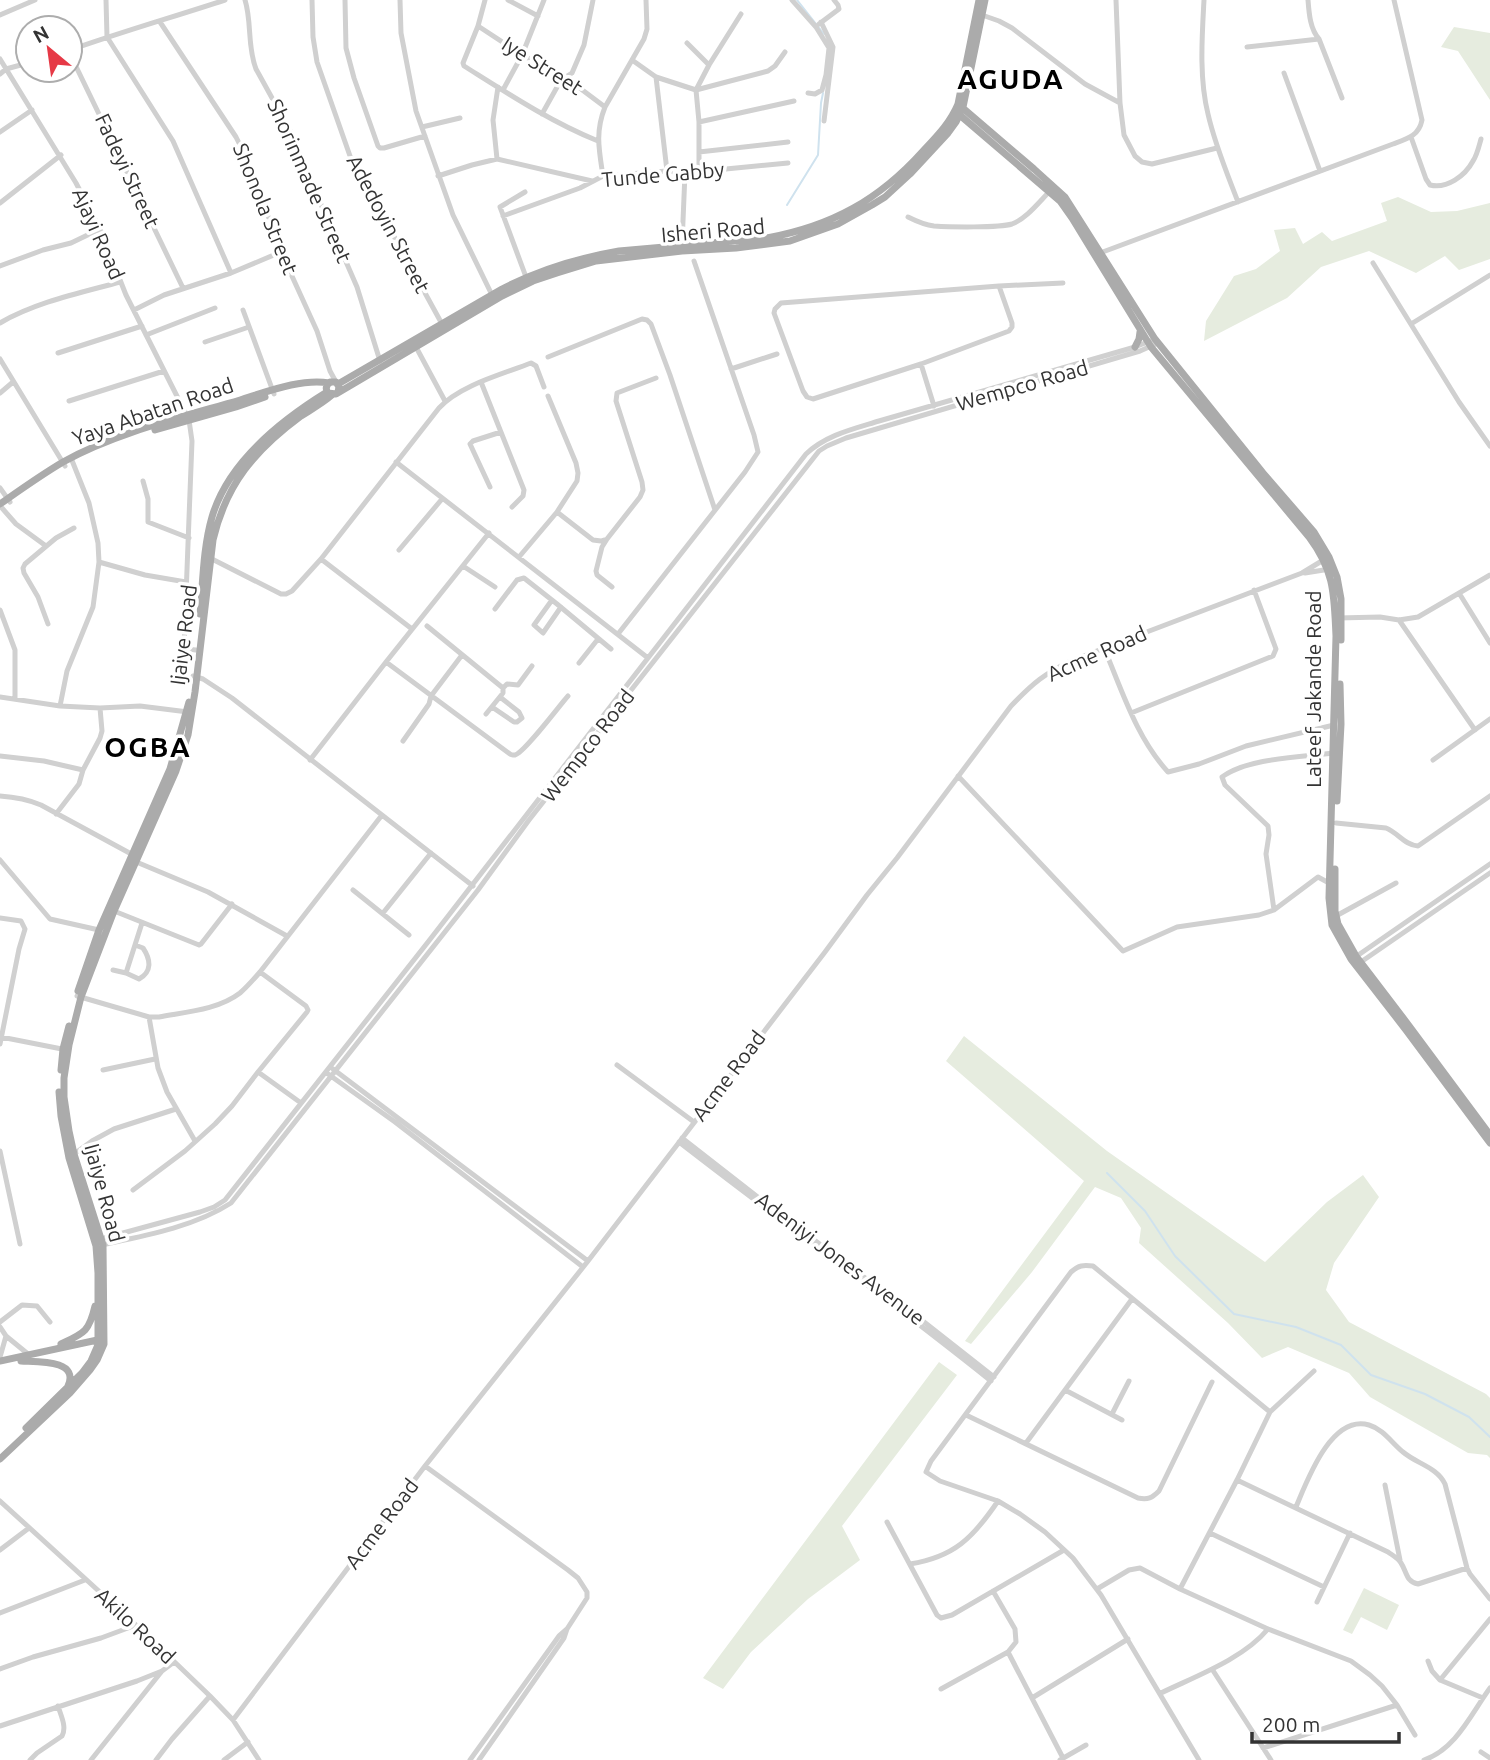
<svg xmlns="http://www.w3.org/2000/svg" width="1490" height="1760" font-family="Ubuntu,sans-serif">
<rect width="100%" height="100%" fill="#fff"/>
<!-- green -->
<path fill="#e6ecdf" d="M1454,27l36,6v67l-32,-49 -17,-4z
M1398,197l33,15 26,-1 33,-8v56l-31,11 -14,-14 -29,17 -47,-22 -48,16 -34,31 -83,43 2,-20 28,-45 22,-7 24,-18 -6,-21 21,-2 8,16 19,-12 10,9 55,-20 -6,-18z
M964,1036l143,115 158,111 62,-60 36,-27 16,22 -45,66 -8,27 23,32 137,72 4,4v60l-3,-3 -19,-2 -98,-56 -21,-24 -61,-26 -26,11 -34,-35 -89,-80 2,-15 -20,-30 -26,-11 -63,85 -61,72 -6,-3 119,-160 -138,-120z
M939,1362l18,13 -115,151 18,34 -52,39 -57,53 -28,37 -20,-11z
M1364,1588l35,17 -12,25 -26,-13 -9,17 -9,-4z"/>
<g fill="none" stroke-linecap="round" stroke-linejoin="round">
<!-- stream -->
<path stroke="#cfe2ee" stroke-width="2" d="M797,0l27,34
M787,205l31,-50 3,-52 2,-10
M1107,1173l38,38 30,45 59,58 62,13 45,18 30,30 54,19 44,23 21,20"/>
<!-- minor -->
<path stroke="#d0d0d0" stroke-width="5" d="M106,0l1,37 66,104 58,132
M245,0c7,22 2,46 11,69l37,67 20,50 44,101 23,74
M312,0l1,37 4,25 33,94 9,20 31,53 52,95
M345,0l1,48 8,30 24,68 2,2h4l41,-12
M400,0l1,33 15,78 37,104 39,80
M485,0l-7,26 -15,37 1,3c43,27 87,56 134,75
M508,0l30,16
M792,0l24,27 13,21 -3,27 -4,15 -7,4 -7,-1
M1116,0l4,103 4,32 11,21 7,6 10,2 65,-16
M1204,0c-2,37 -5,78 4,114 7,31 19,59 30,88
M1308,0c1,13 2,29 11,39l23,59
M0,15l35,-15
M982,15l17,6 13,7 73,56 35,19
M160,22l76,115 12,24 33,91 36,79 13,40 6,11
M821,22l12,25 -9,74
M819,24l20,-15 -1,-4 -4,-5
M478,26l44,29 43,22 40,30
M687,43l22,22
M1247,47l72,-8
M70,50c51,-18 103,-33 155,-50
M70,54l113,234
M0,59l76,124 24,46 26,66 63,125 3,21 -8,206 1,2 11,1
M632,60l24,17 40,13 72,-19 7,-5 10,-14
M1284,73l36,98
M0,74l6,-5 22,-6
M656,77l11,94
M503,90l19,-35 22,-55
M542,114l19,-34 11,-7 12,-28 9,-45
M699,122l95,-21
M422,127l38,-9
M0,132l32,-22
M1411,137l15,42 4,6c17,4 35,-9 43,-24 4,-6 6,-15 8,-22
M699,152l89,-10
M497,159l-4,-39 5,-33
M699,171v-49l-3,-32 13,-25 32,-51
M438,176l34,-11 25,-6 95,22
M603,176c-4,-26 -8,-44 2,-69l39,-68 3,-10 -1,-29
M525,192l-25,15 26,70
M0,203l61,-48
M503,216l77,-28 23,-12 64,-5 18,2 103,-10
M908,217c8,4 17,8 26,9 15,1 65,2 78,-2 14,-5 27,-22 38,-33
M682,245l3,-72
M1100,253l293,-109c14,-5 26,-8 29,-24l-28,-120
M1373,263l86,139 31,44
M0,266l43,-16 28,-7 29,-14
M999,286l13,37v4l-3,4 -88,33 -108,35 -6,-2 -4,-6 -29,-78 1,-4 6,-6 218,-17 64,-3
M134,310l30,-15 67,-22 50,-21
M243,310l31,84
M0,323c36,-21 80,-30 120,-41
M1411,324l79,-49
M146,335l69,-27
M205,342l44,-15
M416,347l29,54
M58,353l84,-27
M548,357l94,-38 5,1 4,4 19,51 45,135
M0,359l65,107
M921,364l13,42
M731,369l46,-15
M481,382l43,108 -1,6 -11,11
M0,393l13,-11
M69,401l95,-30
M396,462l252,196
M143,481l5,18v23l41,16
M490,487l-20,-43 3,-3 28,-9
M0,488l10,14
M2,508l14,16 30,22
M557,512l36,28 8,1 6,-2 33,-42 3,-7 -1,-8 -26,-81 1,-8 39,-15
M607,539l-5,8 -6,24 1,4 15,12
M399,550l43,-51
M208,557l73,37h5l6,-3 29,-32 118,-151c21,-23 64,-34 92,-45l5,3 8,21
M519,557l38,-45 20,-31 1,-8 -2,-10 -28,-67
M321,559l91,70
M99,562l46,13 41,7
M463,566l32,21
M1305,573l25,-4
M1459,593l31,50
M552,600l-18,25 9,8 18,-26
M495,609l22,-29 7,-2 33,26 54,45
M0,610l15,40v49
M1338,618l42,-1 19,3 19,-3 72,-42
M1399,620l76,110
M48,624l-10,-27 -14,-24 -1,-5 2,-4 31,-26 18,-10
M427,626l76,62v5l-17,21
M618,634l127,-162 13,-20 -4,-17 -60,-174
M1104,648c18,42 32,89 64,124l31,-8 47,-18 88,-21
M386,662l124,92c1,1 3,1 5,1 9,-2 44,-49 53,-59
M579,663l19,-24
M193,676l10,3 29,19 241,188
M503,688l4,-4 11,1 14,-19
M0,697l60,9 40,2 40,-2 48,6
M60,706l7,-35 26,-64 6,-45 -1,-19 -9,-40 -18,-45
M492,707l22,15h3l5,-4 -3,-6 -19,-15
M1131,713l142,-57 3,-7 -22,-59
M403,741l26,-37 2,-8 31,-41
M0,756l44,5 39,9
M310,760l76,-98 103,-129
M1433,760l57,-41
M958,776l165,175 54,-24 82,-12 15,-5 44,-33 11,6
M0,796c15,1 27,3 41,9l94,51
M56,814l23,-30 4,-14 17,-32 2,-7 -2,-23
M1336,823l50,5c12,5 19,17 32,18l72,-50
M0,860l50,59 49,11
M134,861l74,31 79,44
M353,890l56,45
M1274,910l-8,-56 3,-19 -1,-9 -43,-41 -3,-8c25,-19 80,-20 111,-24
M114,911l85,34 2,-1 31,-40
M383,913l48,-60
M1336,916l60,-33
M0,918l21,3 4,8 -6,20 -19,95
M1354,958l136,-94
M1358,964l132,-91
M113,970l13,3 13,6c13,-7 12,-19 4,-31l-8,-3
M126,973l16,-50
M77,996l72,21h10c26,-5 59,-7 81,-24 7,-6 14,-14 20,-21l122,-157
M149,1017l9,51 9,24 28,49
M1,1037l66,13
M617,1065l77,57
M333,1069l255,192
M103,1070l52,-11
M258,1072l43,31
M328,1074l67,48 188,145
M682,1138l100,78 137,102 75,59
M679,1142c103,80 210,157 312,239
M0,1151l20,93
M74,1154l18,-13 22,-12 62,-20
M133,1190l52,-39 30,-27 17,-18 26,-34 49,-60 1,-2 -2,-4 -46,-34
M101,1239l99,-27 14,-5 11,-7 203,-258 378,-488c20,-19 47,-25 73,-33l256,-74 20,-8
M101,1245c43,-9 93,-18 130,-42l247,-313 51,-70 290,-369 8,-5 19,-8 294,-87 18,-8
M0,1322l22,-17 15,1 13,16
M0,1327l6,9 22,18
M0,1357l6,-21
M1065,1390l57,30
M1112,1414l17,-33
M966,1415l172,83c10,2 14,0 21,-7l53,-109
M1026,1443l106,-144
M425,1466l143,104 10,8 9,14v6l-20,31 -3,9 -85,122
M1237,1480l151,72c4,3 10,6 13,11 6,9 5,19 17,21l49,-16
M1385,1485l15,75
M0,1501l136,124 74,71 23,24 26,40
M1296,1507c11,-26 35,-93 73,-82 14,4 23,18 34,27 14,12 34,15 42,32l22,84 3,6 20,25
M887,1522l50,93 4,3 11,-3 112,-65
M1210,1533l114,54
M0,1550l29,-22
M910,1564c44,-7 63,-26 88,-63
M1097,1589l32,-19 11,-2 40,21 88,40 83,32 19,14 12,11 15,19 18,30
M1180,1589l57,-109 33,-68 44,-41
M1317,1602l33,-69
M0,1613l85,-33
M1008,1652l55,106
M1428,1661l4,10 8,9 43,18
M0,1669l33,-12 68,-19 35,-13
M1212,1669l59,91
M1440,1680l50,-61
M941,1689l67,-37 8,-10 -1,-13 -22,-38
M1161,1693c35,-17 82,-34 107,-64
M1032,1698l96,-59
M233,1720l192,-254 163,-205 237,-309 42,-57 30,-37 114,-152c22,-23 34,-33 62,-46l229,-87 23,-14
M0,1726l137,-45 25,-10
M1263,1748l134,-43
M1481,1752l9,6
M30,1760l7,-7 25,-17c5,-9 -1,-20 -4,-30
M91,1760l71,-89 12,-9
M156,1760l16,-21 38,-43
M224,1760l24,-18
M470,1760l89,-124 8,-7
M1060,1760l26,-15
M1199,1760l-98,-165 -28,-37 -28,-26 -25,-18 -22,-13 -58,-20 -14,-9 5,-11 140,-189c8,-7 12,-7 22,-6l177,146
M1424,1760c32,-11 47,-46 66,-72"/>
<!-- major -->
<path stroke="#ababab" stroke-width="7" d="M958,104l76,65 31,28 90,142 108,134 51,59 15,25 8,20 4,22v41
M955,111l105,90 12,17 79,129 158,190c26,35 25,58 27,99l-7,262 3,27 19,34 55,71 84,113
M1135,347l4,-8 1,-7
M338,384l164,-95c37,-19 76,-31 117,-38l148,-13c65,-12 112,-38 156,-87 14,-15 27,-28 35,-47l21,-104
M338,392l1,-5 -3,-5h-6c-4,3 -5,7 -2,11l8,1 166,-98 31,-15 24,-8 39,-12 86,-10 54,-3 54,-7 48,-17 34,-19 13,-8 25,-23 38,-41 8,-11 7,-15 22,-107
M155,430l81,-23 29,-10
M0,504c20,-14 41,-29 63,-42 52,-29 119,-45 177,-62 26,-8 62,-22 89,-17
M200,614c3,-32 3,-66 12,-97 16,-55 68,-96 115,-125
M1337,801l4,-77 -1,-40
M1335,869v42l3,13 18,32 54,71 80,108
M78,991l21,-61 71,-161 19,-67
M61,1070l2,-21 6,-23
M61,1344c23,-11 28,-12 34,-38
M0,1361l102,-22
M21,1361c15,1 59,-2 47,25
M26,1428l56,-55 9,-12 7,-16v-72l-2,-27 -27,-88 -8,-42 -2,-24
M0,1459l70,-66 20,-23 7,-10 7,-16 -1,-99 -29,-91 -5,-23 -5,-34v-19l5,-33 12,-48 33,-86 62,-140 12,-36 7,-43 18,-152c13,-56 42,-90 88,-124 11,-7 22,-13 31,-21"/>
</g>
<g text-anchor="middle" stroke-width="7" stroke-linejoin="round" paint-order="stroke">
<!-- street labels -->
<g font-size="21" fill="#333" stroke="#fff">
<text transform="translate(542 66) rotate(32)" y="7">Iye Street</text>
<text transform="translate(127 171) rotate(65)" y="7">Fadeyi Street</text>
<text transform="translate(663 175) rotate(-5)" y="7">Tunde Gabby</text>
<text transform="translate(309 181) rotate(66)" y="7">Shorinmade Street</text>
<text transform="translate(265 209) rotate(68)" y="7">Shonola Street</text>
<text transform="translate(388 224) rotate(62)" y="7">Adedoyin Street</text>
<text transform="translate(713 231) rotate(-5)" y="7">Isheri Road</text>
<text transform="translate(98 234) rotate(66)" y="7">Ajayi Road</text>
<text transform="translate(1022 386) rotate(-16)" y="7">Wempco Road</text>
<text transform="translate(153 412) rotate(-19)" y="7">Yaya Abatan Road</text>
<text transform="translate(184 635) rotate(-83)" y="7">Ijaiye Road</text>
<text transform="translate(1097 654) rotate(-24)" y="7">Acme Road</text>
<text transform="translate(1314 689) rotate(-90)" y="7">Lateef Jakande Road</text>
<text transform="translate(588 746) rotate(-52)" y="7">Wempco Road</text>
<text transform="translate(729 1076) rotate(-53)" y="7">Acme Road</text>
<text transform="translate(104 1193) rotate(75)" y="7">Ijaiye Road</text>
<text transform="translate(840 1259) rotate(37)" y="7">Adeniyi Jones Avenue</text>
<text transform="translate(382 1524) rotate(-53)" y="7">Acme Road</text>
<text transform="translate(135 1626) rotate(43)" y="7">Akilo Road</text>
</g>
<!-- district labels -->
<g font-size="28" font-weight="bold" letter-spacing="2" fill="#000" stroke="#fff">
<text x="1011" y="89">AGUDA</text>
<text x="148" y="757">OGBA</text>
</g>
</g>
<!-- north arrow -->
<g transform="translate(49 49) rotate(331)"><circle r="33" fill="#ffffff" stroke="#adadad" stroke-width="2"/>
<path d="M0-5L12 26L0 18L-12 26Z" fill="#e63946"/>
<text y="-10" font-size="19" font-weight="bold" text-anchor="middle" fill="#333333">N</text>
</g>
<!-- scale -->
<path d="M1252 1732v10h147v-10" fill="none" stroke="#333333" stroke-width="3.5"/>
<text x="1262" y="1732" font-size="21" fill="#333333" stroke="#ffffff" stroke-width="5" paint-order="stroke">200 m</text>
</svg>
